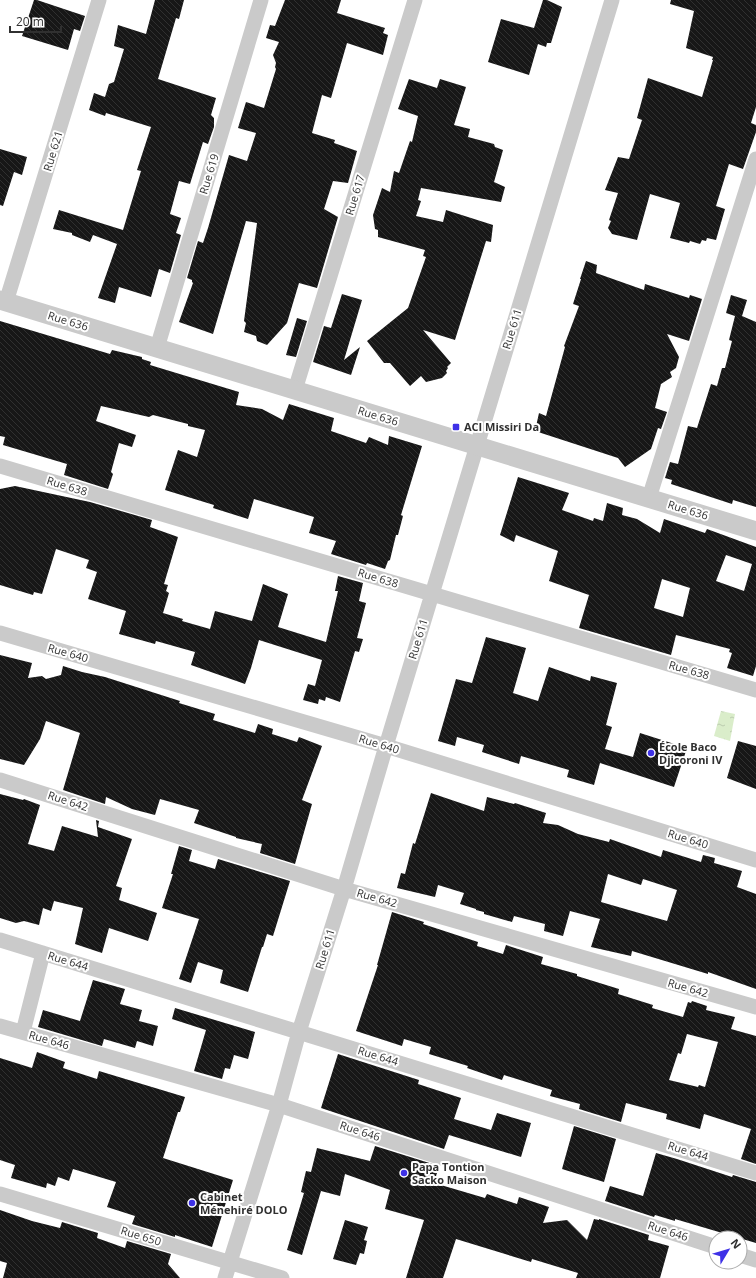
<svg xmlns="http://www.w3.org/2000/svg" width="756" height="1278" font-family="'Open Sans',sans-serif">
<defs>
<pattern id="water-ripples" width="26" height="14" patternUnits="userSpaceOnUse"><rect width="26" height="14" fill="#daedca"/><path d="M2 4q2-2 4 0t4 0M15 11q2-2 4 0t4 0" fill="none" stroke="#bbccae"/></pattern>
<pattern id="building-back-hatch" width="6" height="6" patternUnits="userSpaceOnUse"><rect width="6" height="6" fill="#171717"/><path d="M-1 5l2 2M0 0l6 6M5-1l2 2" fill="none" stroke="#303030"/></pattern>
</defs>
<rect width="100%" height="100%" fill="#fff"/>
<!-- water -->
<path fill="url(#water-ripples)" d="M721,711l14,3 -5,27 -16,-5z"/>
<!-- building -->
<path fill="url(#building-back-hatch)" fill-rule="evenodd" d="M34,0h3l48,16 -5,15 -6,-2 -6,21 -46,-14z
M155,0h29l-5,19 -3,-1 -18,61 58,19 -5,17 3,3v9l-6,17 -5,-2 -13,42 -11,-3 -9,33 11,4 -5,15 5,2 -11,38 -11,-4 -8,28 -32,-10 -4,16 -17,-5 19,-54 -24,-9 -3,7 -18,-7v-2l-19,-4 6,-19 64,20 18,-59 -4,-1 14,-43 -45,-14 -1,3 -16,-6 5,-17 11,4 4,-13 5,-2 10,-33 -10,-3 4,-21 28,9z
M285,0h56l-4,13 48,15 -2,5 5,2 -5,20 -36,-12 -16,55 -9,-3 -10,38 23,7 -1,3 23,8 -9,32 -15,-2 -9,28 14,8 -21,71 -18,-5 -12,40 -20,22 -10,-4 -1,-5 -12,-4 2,-9 -2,-2 13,-98 -11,-2 -33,113 -34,-12 14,-39 -1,-1v-2l-5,-2 11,-37 5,2 5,-15 21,-73 18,6 9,-28 -18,-5 8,-26 18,6 12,-39 -1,-2 1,-4 -3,-8 6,-13 -13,-4 4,-13 5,1z
M543,0h4l15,7 -11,36h-4l-1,4 -8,-3 -9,31 -41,-13 13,-43 33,9z
M671,0h85v107l-5,16 5,2v7l-13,37 -14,-5 -13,42 9,3 -9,31 -9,-2 -1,3 -4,-1 -2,4 -10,-3 -1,2 -19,-5 10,-35 -30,-9 -13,46 -25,-6 -4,-6 3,-7 -2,-1 9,-27 -13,-3 13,-33 11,2 13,-39 -5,-2 11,-40 54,19 11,-37h-1l1,-3 -27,-9 8,-37 -24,-7z
M409,79l28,9 3,-9 26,8 -12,38 16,4 -2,8 26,7 1,3 8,3 -9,32 11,5 -4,15 -80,-14 -3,12 3,1 -5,15 27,6 3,-12 47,15 -2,17 -5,-1 -31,99 -32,-10 28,33 -4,4 1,1 -2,3 1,2 -5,5 -16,4 -5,-6 -11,10 -20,-23h-6l-17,-22 41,-33 18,-51 -3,-1 2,-6 -47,-13v-7l-3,-1 -2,-14 9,-27 8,4 4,-21 5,2 11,-32 2,1 6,-26 -20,-7z
M0,149l27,8 -5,18 -8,-3 -11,34 -3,-1z
M586,261l11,4 -1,8 48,17 1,-6 44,14 1,-3 12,4 -13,42 -22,-7 12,23 -3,11 -6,4 2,5 -11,7 -6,24 12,4 -6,17 -3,-1 -7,21 -26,18 -7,-9 -83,-27 4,-18 7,3 19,-69 -1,-1 15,-40 -6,-2 8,-25h-1z
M342,294l20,6 -18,60 16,-13 -9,28 -38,-13 11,-36 7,2z
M731,295l16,5 -5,16 14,6v185l-23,-7 -1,4 -61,-20 1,-4 -7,-2 5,-16 8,2 10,-38 9,2 14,-44 6,2 5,-18h3l7,-27 -3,-1 6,-24 -9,-3z
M297,318l10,3 -11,36 -10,-2z
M0,321l110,33 2,-4 30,7v2l9,3 -1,3 89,27 -3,13 26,4 21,11 6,-16 45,14 -3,13 35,12 3,-6 19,8 1,-9 33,10 -21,69 2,1 -5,19h-2l-6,25 -2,1 -3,8 -18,-6 -1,2 -35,-11 5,-13 -27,-8 5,-16 -60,-18 -6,20 -35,-11 1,-3 -49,-15 13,-40 19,7 8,-27 -17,-4v-2l-35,-9 -4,2 -48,-11 -5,15 40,14 -4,12 -13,-4 -8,29 2,2 -5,15 -44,-14 3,-11 -64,-19 2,-8 -5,-1z
M518,477l51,16 -7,17 31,11 1,-3 9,3 4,-18 16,5 -1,7 15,4 23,14 4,-14 41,14 2,-4 49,18v119l-3,10 -26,-8 5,-15 -3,-1 1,-3 -54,-14 -5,20 -92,-27 10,-33 -40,-14 9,-30 -42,-16 -2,7 -14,-7zM726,555l26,9 -8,27 -28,-10zM662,579l28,9 -7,29 -29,-9z
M15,486l75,16 62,18 -2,7 28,10 -14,47 4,1 -2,6 3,2 -6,20 20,6 -1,2 28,8 5,-18 37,10 11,-37 25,10 -10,33 48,15 12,-51h-3l3,-15 25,7 -4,18 7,2 -9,35 6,1 -4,13 -4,-1 -15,51 -14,-5 -1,4 -6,-2 -1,5 -15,-4 5,-16 7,2 7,-26 -63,-20 -8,28 -6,16 -54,-19 4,-13 -39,-11 -1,3 -36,-10 7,-23 -38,-12 9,-27 -11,-4 3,-8 -33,-11 -14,45 -8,-2 -1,3 -33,-10v-96z
M486,637l40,11 -13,45 25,8 11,-34 41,14 1,-5 26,7 -11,42 6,2 -7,22 28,8 7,-24 47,15 -13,39 -74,-24 -6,22 -27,-8 2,-7 -48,-14 -2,8 -37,-12 2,-7 -27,-8 -2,9 -17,-5 18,-62 16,4z
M0,655l32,8 -4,15 14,-2 4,3 15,-4 2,-9 19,6 23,5 75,24 -1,2 36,11 -2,6 42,13 3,-9 15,5 -1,5 25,8 2,-5 23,9 -20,54 10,4 -17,60 -35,-11 2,-9 -26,-6v-1l-42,-14 5,-13 -39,-11 -5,16 -23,-6 -26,-12 -1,7 -42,-14 17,-57 -34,-12 -6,18 -16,26 -24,-6z
M738,741l18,5v43l-29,-11z
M431,793l53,18 3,-14 27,7 1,-1 31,10 -3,10 15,2 20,9 31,8 1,-3 51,18 2,-7 38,12 2,-7 12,3 -1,5 28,8 -5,16 19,7v95l-48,-17v2l-76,-23 -1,5 -40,-9 9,-28 -30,-8 -7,25 -19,-5 1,-7 -31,-8 -2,6 -28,-8v-2l-8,-2v-1l-16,-5 4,-11 -26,-8 -3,12 -38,-9 4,-15 4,1 8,-31 2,1zM608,874l33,11 2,-6 34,11 -10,31 -66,-19z
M0,794l23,6 1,-1 16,6 -12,39 26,7 8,-25 36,11 -2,-17 3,1 -1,6 34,12 -16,47 6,2 -3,12 38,13 -9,28 -39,-13 -7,25 -27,-9 8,-36 -29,-7 -3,10 -8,-3 -4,17 -15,-4 -8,2 -16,-5z
M179,846l13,4 -3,11 26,8 3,-10 72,22 -17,55 -6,-2 -4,13h-1l-14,45 -28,-9 3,-13 -25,-8 -7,21 -12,-4 20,-60 -37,-11 11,-34h-2z
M392,912l32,10 -1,2 55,18 -1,4 26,8 3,-9 37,12 -2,7 36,10v2l42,13 -1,5 35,11 -1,3 31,9 5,-15 3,1 1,-2 15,5 -1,4 29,7 -4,12 25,7v128l-15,-5 10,-30 -47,-15 -4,15 -34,-10 1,-5 -41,-11 -5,19 -42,-13 1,-5 -30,-8 2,-6 -48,-15 -2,5 -35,-12 1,-2 -39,-12 2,-7 -27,-8 -2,7 -46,-15 22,-66h-1zM687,1034l31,8 -13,45 -6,-2 -1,2 -29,-7 9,-27 3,1z
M93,980l32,9 -5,15 22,6 -3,11 19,5 -5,20 -16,-5 -2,7 -31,-9 -2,7 -64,-19 5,-17 37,11z
M175,1008l80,24 -7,27 -14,-4 -4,14 -5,-1 -3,11 -28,-8 12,-41 -34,-11z
M37,1052l28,10 -2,6 34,11 2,-8 86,26 -5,15h-2l-15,46 70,22 -21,67 -37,-12v2l-43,-13 3,-8 -28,-9 9,-25 -43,-13 -4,12 -11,-4 -3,9 -8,-3 -1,5 -35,-10 4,-13 -15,-5v-102l32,10z
M338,1054l81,26 -1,4 43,14 -7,21 37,11 6,-17 34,10 -10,34 -72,-22 -5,14 -123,-41z
M574,1126l42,13 -12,43 -42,-13z
M375,1146l64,20 -5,17 51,15 2,-4 30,10 2,-7 30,10 -6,16 24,-3 20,20 7,-21 5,1v-1l50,16 -1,5 21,6 -9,32h-84l2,-5 -46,-14 -1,3 -75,-23 -13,39h-37l18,-58 -39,-11 5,-19 -45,-16 -5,22 -19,-5 -19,64 -15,-5 17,-57 -3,-1 5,-21 5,1 6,-24 53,13z
M656,1153l21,6 55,18 1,-2 23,7v61l-81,-24v2l-20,-6 -1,2 -49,-16 5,-15 33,10z
M0,1210l32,11 28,7 2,-6 36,11 -1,5 28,10 2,-7 44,13 -3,10 12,14h-177l4,-15 -7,-2z
M345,1220l23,7 -4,13 3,1 -3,13 -4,-1 -4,12 -23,-6z"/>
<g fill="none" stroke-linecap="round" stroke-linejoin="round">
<!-- minor -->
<path stroke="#cacaca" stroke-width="15" d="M6,302l93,-302
M157,348l104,-348
M295,390l120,-390
M0,466l756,224
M649,498l107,-339
M0,633l386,113 370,114
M0,780l344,109 412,118
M0,940l756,233
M0,1026l279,79 437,142
M23,1032l20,-79
M0,1194l282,84
M740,1255l16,5
M225,1278l54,-173 20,-73 45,-143 42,-143 226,-746"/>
<!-- tertiary -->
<path stroke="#cacaca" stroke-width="19" d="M0,300l756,231"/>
</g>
<!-- markers -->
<g fill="#3e31e7" stroke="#fff" stroke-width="1.5">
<rect x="452" y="423" width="8" height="8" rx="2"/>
<circle cx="651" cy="753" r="4"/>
<circle cx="404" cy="1173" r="4"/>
<circle cx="192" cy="1203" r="4"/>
</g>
<g text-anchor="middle" stroke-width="4" stroke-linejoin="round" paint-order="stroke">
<!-- street labels -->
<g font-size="11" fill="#303030" stroke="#fff">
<text transform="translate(53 151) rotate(-73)" y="4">Rue 621</text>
<text transform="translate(209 174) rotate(-73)" y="4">Rue 619</text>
<text transform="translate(355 195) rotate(-73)" y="4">Rue 617</text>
<text transform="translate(68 321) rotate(17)" y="4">Rue 636</text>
<text transform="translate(512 329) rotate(-73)" y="4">Rue 611</text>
<text transform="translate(378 416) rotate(17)" y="4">Rue 636</text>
<text transform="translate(67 486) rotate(17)" y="4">Rue 638</text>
<text transform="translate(688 510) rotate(17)" y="4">Rue 636</text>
<text transform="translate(378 578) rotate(17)" y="4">Rue 638</text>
<text transform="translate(418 639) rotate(-73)" y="4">Rue 611</text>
<text transform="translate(68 653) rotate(16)" y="4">Rue 640</text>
<text transform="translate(689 670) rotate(16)" y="4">Rue 638</text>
<text transform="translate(379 744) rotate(17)" y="4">Rue 640</text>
<text transform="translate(68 801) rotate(18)" y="4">Rue 642</text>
<text transform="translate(688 839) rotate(17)" y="4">Rue 640</text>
<text transform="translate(377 898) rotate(16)" y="4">Rue 642</text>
<text transform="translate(325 949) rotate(-73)" y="4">Rue 611</text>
<text transform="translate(68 961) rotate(17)" y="4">Rue 644</text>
<text transform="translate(688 988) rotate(16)" y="4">Rue 642</text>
<text transform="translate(49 1040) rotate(16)" y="4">Rue 646</text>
<text transform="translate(378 1056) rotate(17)" y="4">Rue 644</text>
<text transform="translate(360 1131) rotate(18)" y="4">Rue 646</text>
<text transform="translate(688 1151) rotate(17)" y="4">Rue 644</text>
<text transform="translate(668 1231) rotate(18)" y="4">Rue 646</text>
<text transform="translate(141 1236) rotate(17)" y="4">Rue 650</text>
</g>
<!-- poi labels -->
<g font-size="11" font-weight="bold" fill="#303030" stroke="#fff" text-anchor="start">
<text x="464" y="431">ACI Missiri Da</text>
<text x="659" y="751">École Baco<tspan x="659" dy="13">Djicoroni IV</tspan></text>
<text x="412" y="1171">Papa Tontion<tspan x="412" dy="13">Sacko Maison</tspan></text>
<text x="200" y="1201">Cabinet<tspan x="200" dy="13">Ménehiré DOLO</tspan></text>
</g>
</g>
<!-- north arrow -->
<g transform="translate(728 1250) rotate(52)"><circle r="19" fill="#ffffff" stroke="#acacac"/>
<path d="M0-3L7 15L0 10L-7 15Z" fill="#3e31e7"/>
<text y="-6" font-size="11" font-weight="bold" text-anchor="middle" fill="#303030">N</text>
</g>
<!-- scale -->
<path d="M10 26v6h51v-6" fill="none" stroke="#303030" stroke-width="2"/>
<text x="16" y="26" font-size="12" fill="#303030" stroke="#ffffff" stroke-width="3" paint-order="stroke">20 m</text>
</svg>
